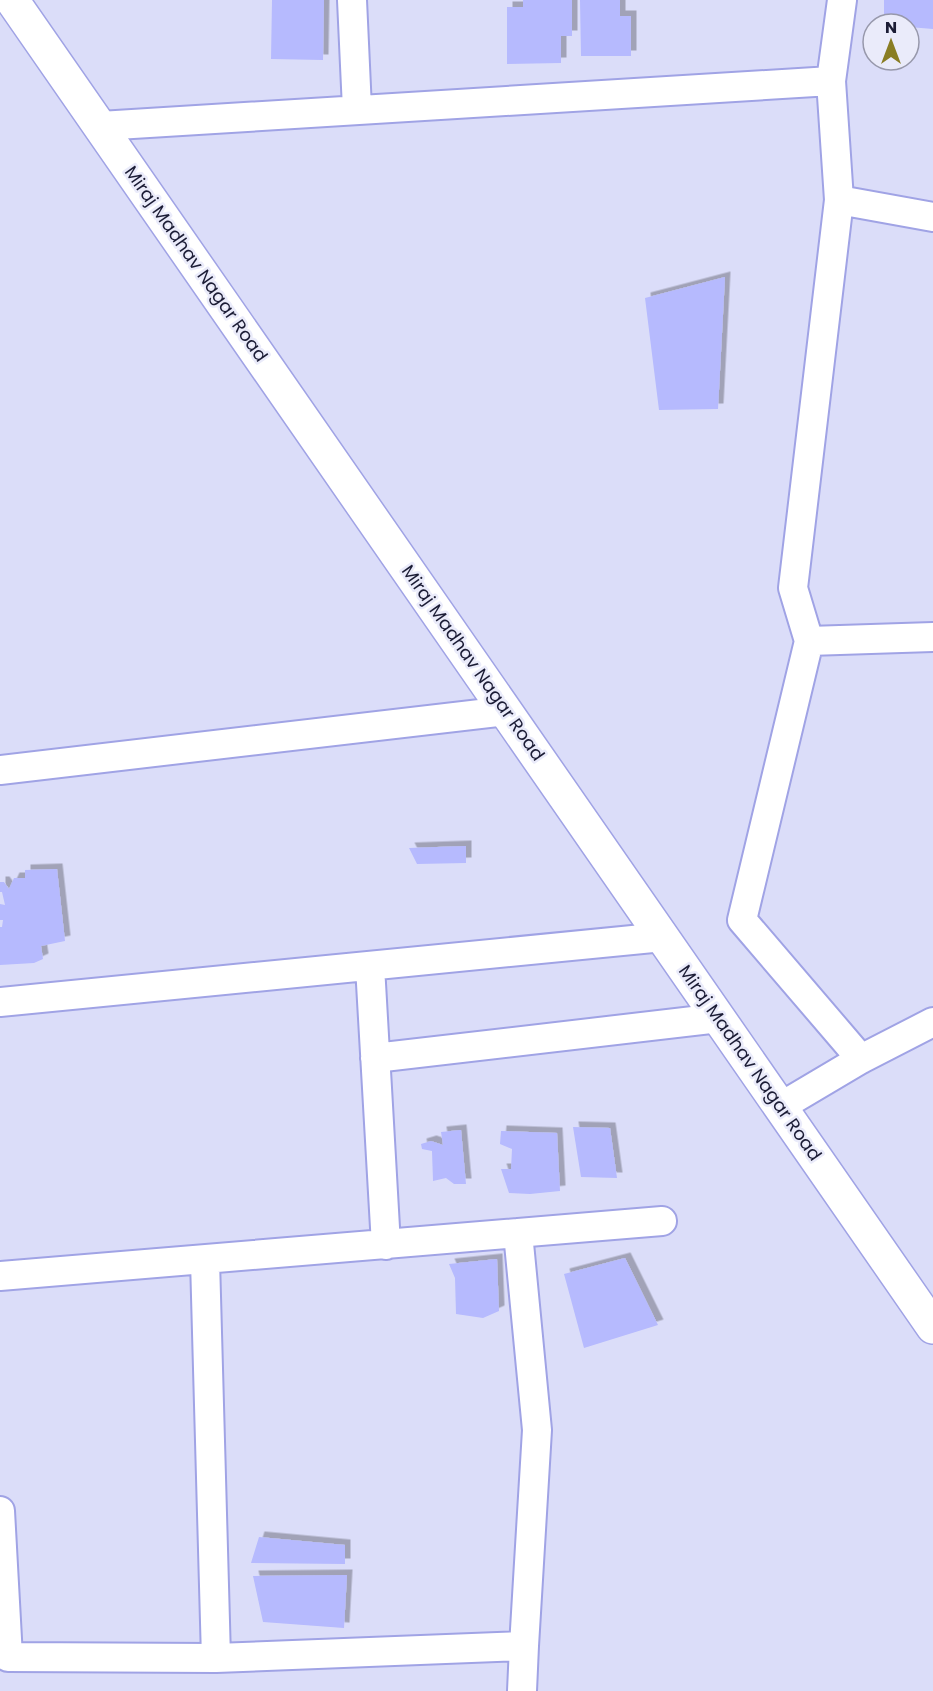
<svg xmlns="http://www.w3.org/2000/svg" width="933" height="1691" font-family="Poppins,sans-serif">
<defs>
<filter id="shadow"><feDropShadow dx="5.5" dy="-5.5" stdDeviation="0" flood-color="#0004"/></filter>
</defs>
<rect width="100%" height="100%" fill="#dbddf9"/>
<!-- building -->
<path fill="#b6bafe" filter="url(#shadow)" d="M272,0h52l-1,60 -52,-1z
M523,0h49v36h-11v27l-54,1v-57h16z
M580,0h40v16h11v40h-50z
M884,0h49v29l-24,-2v-3h-25z
M725,277l-7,132 -59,1 -14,-112z
M466,846v17l-49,1 -8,-16z
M57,869l8,72 -24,5 2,13 -9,4 -34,2v-38h2l1,-7h-3v-16l5,1 -3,-13h-2v-10h4l5,7 5,-11h11v-8z
M573,1127l37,1 7,50 -36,-1z
M461,1130l5,54h-12l-8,-6 -13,3 -1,-30 -10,-2 -1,-5 10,-3 12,4 -2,-13z
M501,1131l56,2 3,58 -30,3 -21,-1 -8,-24h10l1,-20 -12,-5z
M625,1258l33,67 -74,23 -20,-74z
M497,1259l2,52 -16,7 -27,-4 -1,-36 -6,-14z
M259,1537l86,8v19l-94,-1z
M347,1575l-3,53 -81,-6 -10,-46z"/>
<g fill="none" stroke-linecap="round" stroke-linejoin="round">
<!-- street casing -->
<g stroke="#a0a3e5" stroke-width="32">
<path id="street" d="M352,0l5,109
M842,0l-11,81 8,119 94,17
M100,126l731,-45
M839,200l-46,388 16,53 -67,279 119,139
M809,641l124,-4
M0,770l506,-59
M370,966l16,279
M0,1002l663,-65
M375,1058l344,-40
M780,1107l81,-48 72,-37
M205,1260l11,398 308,-12 13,-216 -19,-197
M0,1276l662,-55
M0,1511l8,146 208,1
M522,1691l2,-45"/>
</g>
<!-- secondary casing -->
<g stroke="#a0a3e5" stroke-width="36">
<path id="secondary" d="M12,0l921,1327"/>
</g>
<!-- street -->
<use href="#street" stroke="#fff" stroke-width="28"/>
<!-- secondary -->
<use href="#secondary" stroke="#fff" stroke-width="33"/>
</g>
<g text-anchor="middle" stroke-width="5" stroke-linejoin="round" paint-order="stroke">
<!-- street labels -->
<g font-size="18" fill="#1b1c35" stroke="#eaebfa">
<text transform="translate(196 264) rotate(55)" y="6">Miraj Madhav Nagar Road</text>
<text transform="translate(473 663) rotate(55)" y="6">Miraj Madhav Nagar Road</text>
<text transform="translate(750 1063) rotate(55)" y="6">Miraj Madhav Nagar Road</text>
</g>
</g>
<!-- north arrow -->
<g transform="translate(891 42)"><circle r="28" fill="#eaebfa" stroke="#9798ab" stroke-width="1.5"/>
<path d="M0-4.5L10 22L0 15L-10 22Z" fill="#897d23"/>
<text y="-9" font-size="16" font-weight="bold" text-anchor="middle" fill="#1b1c35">N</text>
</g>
</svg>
